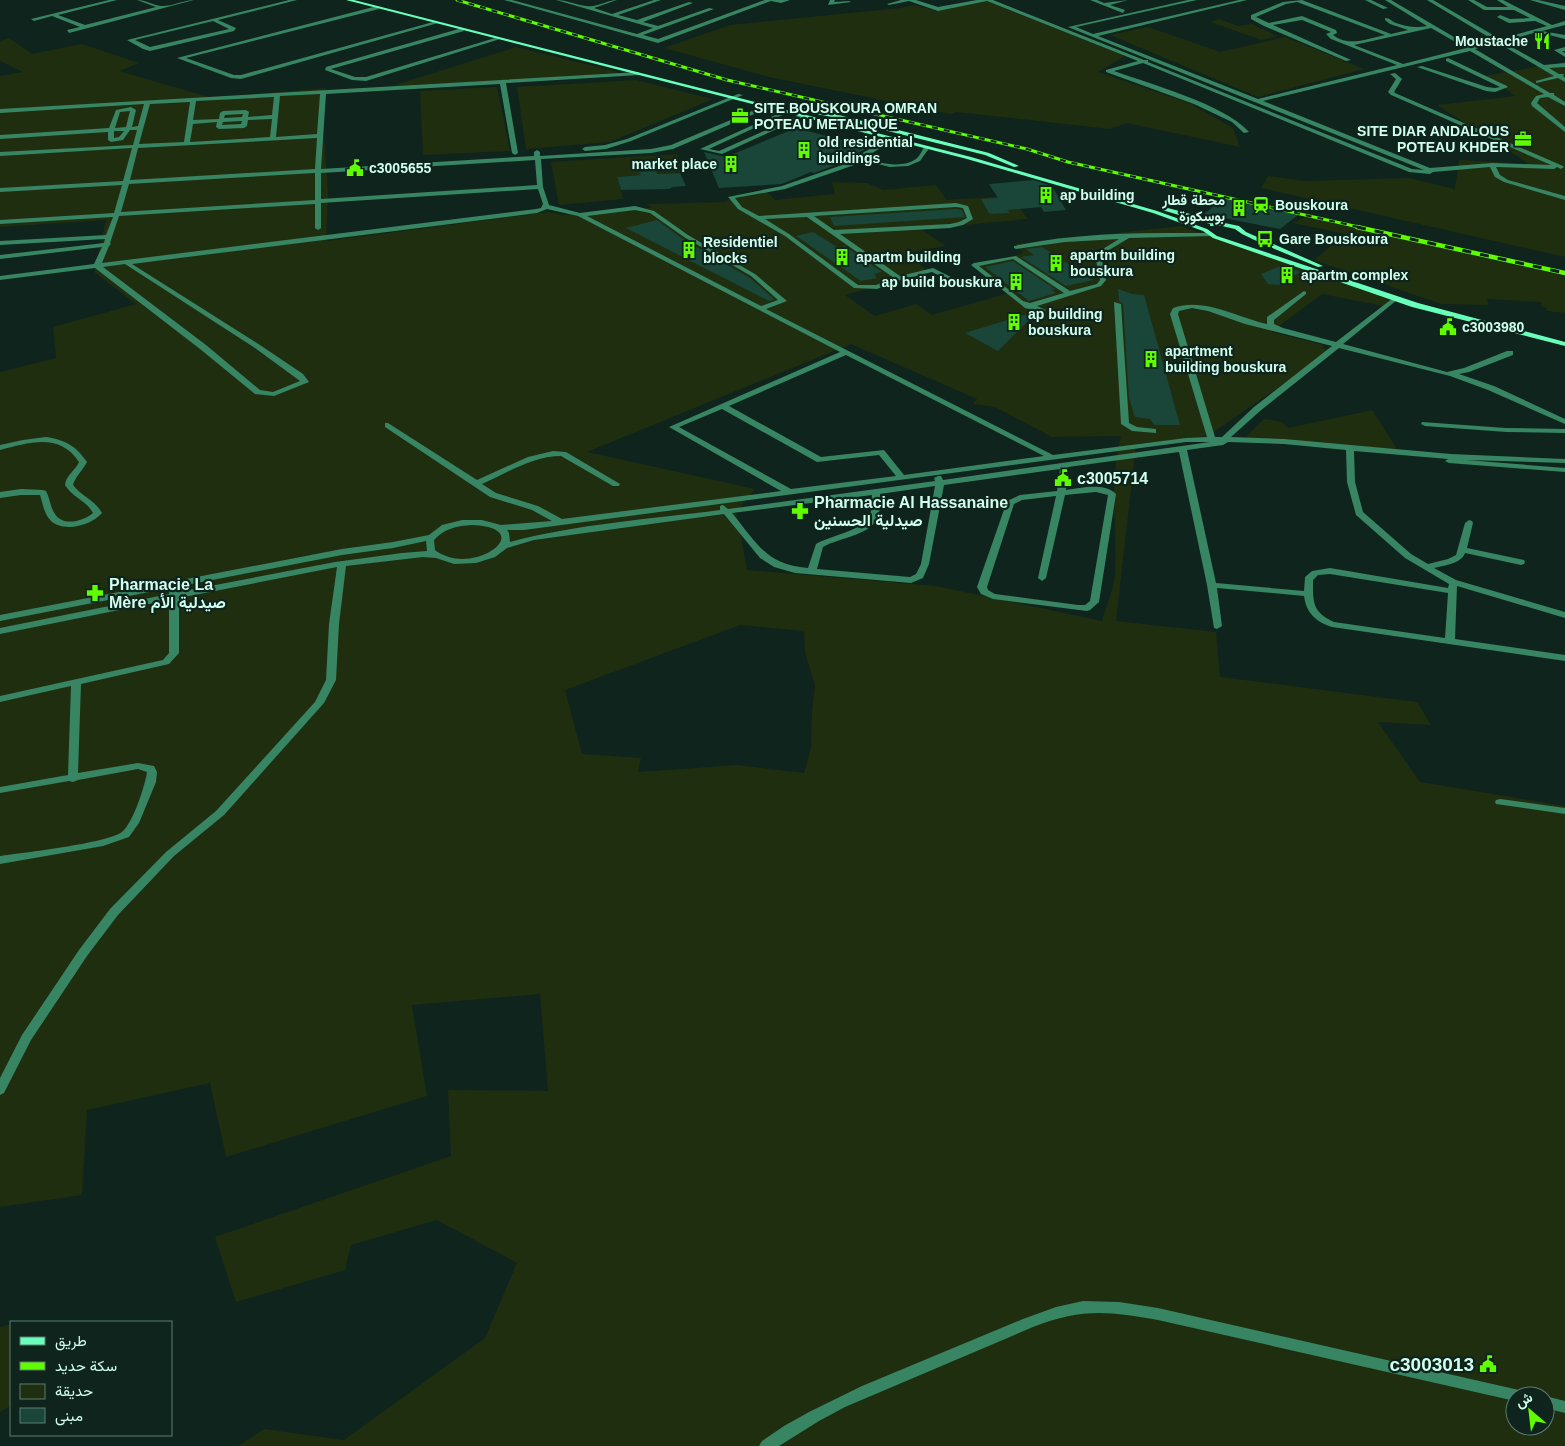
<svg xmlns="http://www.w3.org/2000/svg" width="1565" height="1446" font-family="Helvetica,Vazirmatn,sans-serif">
<rect width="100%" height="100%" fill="#0e241d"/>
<!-- green -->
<path fill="#202e10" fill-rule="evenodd" d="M987,1l138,55 -27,16 91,31 44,25 7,19 -113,-24 -17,6 -154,-17 -5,2 -182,-37 -105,-29 66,-23 171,-17 13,-3 23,6z
M1219,19l19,7 14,-2 25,12 -15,4 -52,-18z
M1148,27l72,25 65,-15 79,32 -106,28 -148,-62z
M9,38l23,16 50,-10 57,19 -20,8 93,27 114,-10 -3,34 5,71 -2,48 223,-29 15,3 30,-4 58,-3 -5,-4 77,-2 41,-13 10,11 60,-6 -3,-12 35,1 16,7 53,-5 11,15 64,-4 17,23 -107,10 25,17 -40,7 23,19 -84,23 30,21 41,-12 16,11 77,-22 -35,-26 49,-14 -7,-9 165,-18 209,74 -7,6 -61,-12 -51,38 53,13 -2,3 9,3 -123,85 -72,8 -20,177 100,11 4,45 197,25 14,23 -53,-3 42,60 145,24v640h-1327l26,-17 80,11 141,-102 32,-75 -80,-43 -86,25 -6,25 -109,32 -21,-65 236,-81 -3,-66 100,1 -8,-97 -128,11 15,91 -201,61 -16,-74 -123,27 -5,85 -82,12v-835l56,-14 -3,-31 83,-23 -42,-32 12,-52 -106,7v-151l23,-4 -23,-11v-20zM851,344l126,55 -4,5 22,3 57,30 69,-1c-12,43 -4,92 -6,137 -1,16 -9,33 -13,48l-166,-35 -189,-16 -11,-58 19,-23 -168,-37zM740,625l64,6 1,21 10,34 -3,25 -1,37 -7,25 -66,-8 -100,7 3,-14 -59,-4 -17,-64zM1515,1396h30v30h-30z
M516,47l102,25 -6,3 -220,11z
M1565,62v195l-304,-69 7,-12 37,5 104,-3 46,11 4,-29 70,4 -92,-59 79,-9 -32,-20z
M636,80l77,19 -103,43 -84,7 -9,-62z
M497,87l13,64 -87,4 -3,-64z
M677,154l6,18 -66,5 6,22 -64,6 -8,-43z
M1305,217l260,59v37l-18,-2v-3l-5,-1 -1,-5 -54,-3 2,6 -48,-1 -127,-44 31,-26 -52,-11z
M1372,410l25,39 -152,-11 19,-19 18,3 6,6z
M11,1324v82l-11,6v-85z"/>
<!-- building -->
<path fill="#194639" d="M796,128l73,19 -33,18 -22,8 -3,-1 -29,12 -63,4 -15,-36 22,5z
M656,171l1,3 23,-1 6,13 -13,1 -4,2 -48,1 -4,-13 24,-2 -2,-3z
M1034,180l18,6 14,24 -22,2 -3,-5 -34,3 3,3 -18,1 -3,-1 -8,-14 17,-1 -9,-14z
M1224,198l74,17 -18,14 -76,-15z
M956,209l6,1 3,7 -131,9 -4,-9z
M657,220l26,19 67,39 24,21 -5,2 -143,-73z
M813,232l34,21 -4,-8 39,27 -8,2 3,4 -16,3 -65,-45z
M1042,247l51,33 -27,6 -45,-29 13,-2 -8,-6z
M1013,261l42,28 -4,1 5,3 -27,8 -44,-34z
M1283,265l17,7 -19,13 -13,-1 -7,-10z
M1118,289l14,5 12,1 36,130h-26l-4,-6 -15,-2 -6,-19 -6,-94 -4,-3z
M1034,312l2,1 -38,38 -33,-18z"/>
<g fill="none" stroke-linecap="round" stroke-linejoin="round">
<!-- street -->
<path fill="#378562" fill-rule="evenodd" d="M109,0h8l-59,15 27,10 71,-18 -19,-7c9,0 16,5 24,6 9,1 23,-6 33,-6l-125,33 -2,-3 13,-3 -28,-11 -18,5 -3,-2z
M289,0h8l-79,20 18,8 -2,3 -84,20 -7,-2 -16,-9zM213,21l16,8 -79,18 -15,-7z
M504,0h8l125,34 16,-6 -97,-28c11,0 20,5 31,6 9,2 20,-6 30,-6l-23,8 18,6 42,-14h7l-43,15 19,5 52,-18 4,1 -50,19 15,4 51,-18 5,1 -71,26 15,4 107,-39h25l-9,3 -10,-2 -113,42z
M830,0h5l-1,2 15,-1 2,1 -23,3z
M901,0h15l22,7 39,-7h16l151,60h4v2l264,107 12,1 -356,-143 120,-27h9l-121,27 17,7 146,-34h8l-149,36 160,63 139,-34 -66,-26 -5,-5 5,-2 -29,-12 -29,5 78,35 -5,1 -82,-35 -13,-7v-4l32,-13 19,-2 89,34 17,-4 -18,-6 -5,-4v-2c5,0 6,3 11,5 12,4 19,5 31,3l-42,-26h6l80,47 24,-6 -68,-41h6l67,39 47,-13 -12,-5 -26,2 -12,-6 3,-2 10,4 20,-1 -16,-8h-30l-16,-10h6l13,7h21l-11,-7h6l49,25 13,-4v4l-23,6 23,4v4l-28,-7 -34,10 41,23 21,-2v4l-16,1 10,6h5l-1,2 2,2v4l-7,-4 -22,5v-2l18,-5 -56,-33 -23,6 75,44h4v2l11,7v4l-17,-9 -8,1 -3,5 28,24v5l-33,-26 -1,-3 5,-7 8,-2 -74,-43 -207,50 167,67 62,-5 59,2 -160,-70 -3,-3 8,-13 -6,-5 5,-1 7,6 -8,13 1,1 168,73 1,1 -3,2 -4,-2 -3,2 -58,-2 4,8 8,5 57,16v4l-61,-18 -9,-5 -5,-10 -57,5 -3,2 -21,-2 -266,-109 -29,8c36,13 110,33 135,61l-5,1 -12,-11 -38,-18 -88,-32v-2l32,-9 -151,-60 -49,10 -29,-10 -20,4 -2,-1zM1297,2l88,33c-18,4 -37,12 -52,0l4,-2 -1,-3 -34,-14 -33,7 -13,-6 30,-13zM1431,28l35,20 -63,16 -49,-19z
M1090,0h7l7,3 24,-3 -18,5 15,5 -2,3z
M1365,0h6l17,8 -5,1z
M1530,0h8l27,6v4z
M377,6l2,3 -193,49 48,17h7l192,-53 5,1 -197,56 -10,-1 -54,-20z
M462,28l2,3 -133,38 24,8h11l129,-39 5,1 -134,42 -14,-1 -27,-10 1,-3z
M1565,47v4h-3l3,2v4l-11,-7z
M1448,58l59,28 1,1 -13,5 -9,-1 -69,-24 5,-1 65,21 8,1 5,-1 -54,-26v-2z
M638,72l3,2 -1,1 -134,8 12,70 -3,2 -3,-2 -12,-69 -174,10 -5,75 213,-13v-4l3,-2 3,2v4l111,-7 20,-4 93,-39h4v2l-95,41 -22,4 -110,6 2,28 6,18 31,8 55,-7 19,5 34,24 67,39 32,27 -21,8 287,146 133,-17 21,-1 -37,-123 3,-6c32,-11 64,10 94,16v-7l37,-26 2,1v2l-32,26v4l9,4 53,14 57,-44h4v2l-54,44 104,28 17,-4 43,-17h6v4l-44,17 -10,2 35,12 71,33v5l-77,-34 -38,-14 -111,-28 -79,63 -29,26 53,2 167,15 114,5v4l-99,-3 99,8v4l-116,-9 -4,-2 3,-2 -94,-8 1,31 8,30 48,42 17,10 20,-5 8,-4 9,-32 4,-3 3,1 1,2 -6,25 57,12 1,2 -1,2 -3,1 -56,-12c-4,11 -20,12 -31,15l22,12 109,32v6l-108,-32 -2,53 110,16v6l-233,-34c-16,-5 -26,-14 -28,-31l-87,-8 5,38 -5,3 -3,-1 -7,-43 -28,-133 -111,15 -2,23c15,-2 38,-8 50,4l-17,108 -9,8 -3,1 -94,-12 -12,-5 -4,-7 30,-86 13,-6 37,-4 3,-22 -116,16 -15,79 -6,14 -12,5 -116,-10 -21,-6 -14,-9 -36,-44 -190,26 -27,8 -12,9 -19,6 -22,1 -18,-6 -13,-1 -77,9 -7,58 -3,56 -12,23 -100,112 -50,41 -56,59 -31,41 -56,84 -27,53 -4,2v-17l22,-43 57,-85 31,-41 56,-57 50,-41 99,-109 11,-22 3,-56 8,-57 -158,31v55l-10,11 -88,20 -3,89 60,-10 16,3 3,6 -1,10 -17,41 -10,14 -26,9 -103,18v-8c22,-3 108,-13 122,-24 11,-9 23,-46 25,-60l-9,-3 -60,11 -5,2 -4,-1 -69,12v-6l68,-12 3,-89 -71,16v-6l163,-36 6,-7v-53l-169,34v-6l169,-34 1,-6 -170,33v-6l342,-66 51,-7 36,-7 13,-10 20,-5h20l19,5 51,-4 -20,-11 -42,-13 -105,-70v-4h3l89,57 51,-23 25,-6 13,1 54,32 -1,2h-6l-52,-30c-28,0 -54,17 -79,28l14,9 42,13 24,13 219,-28 -112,-64 171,-75 -262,-136 -31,-7 -10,4 -405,51 128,81 43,29 6,8 -35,14 -19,-2 -55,-45 -105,-81 -95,12v-4l94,-12 8,-17 -102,12v-4l104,-12 1,-4 -105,6v-4l106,-6 7,-18 -113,7v-4l114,-7 8,-28 -122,7v-4l123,-7 9,-33 -132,8v-4l133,-7 4,-15h-7l-7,10 -12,2 -3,-2v-8l-108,7v-4l109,-7 7,-18 15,-3 5,3 -4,17 6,-1 6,-22 -144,9v-4zM320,94l-3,40 -41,3 4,-41zM274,97l-2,18 -24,2 1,-5 -3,-2 -23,1 -3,2 -1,6 -26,1 3,-19zM190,102l-6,40 -45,2 11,-40zM130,111l-4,16 -11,1 5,-16zM243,114l-1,3 -18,1 1,-3zM272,119l-2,18 -80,5 3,-18 24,-2 -1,5 3,2 25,-1 3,-2 1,-6zM242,121l-1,3 -19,1 1,-3zM114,131h10l-5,6 -5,1zM317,138l-2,31 -185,11 8,-32zM535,160l2,25 -216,14v-26zM315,173v27l-194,12 8,-28zM538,189l5,15 -2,4 -5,1 -434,54 7,-17 2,-2 -1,-1 9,-27 196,-12v24l3,2 3,-2v-25zM635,210l15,3 34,24 67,39 27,24 -17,6 -174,-90zM125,264l130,84 45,33 -27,11 -13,-2 -54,-45 -103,-78zM1192,308l16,3 37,13 87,22 -78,61 -32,30h-7l-37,-123 1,-3zM846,355l198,101 -140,19 -20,-25 -63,7 -92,-51zM722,409l95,53 62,-7 17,21 -105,13 -112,-62zM1186,442h24l-267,38 -2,-4h-3l-4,2 1,3 -207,28 -5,-4 -3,1v4c-68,9 -144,14 -210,32l-1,-9 -2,-3h17zM1228,442l56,2 62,6 1,32 9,33 49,43 44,26 -1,4 -118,-20 -18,3 -7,6 -1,14 -88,-8 -29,-133 36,-5zM935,486l-14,78 -5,10 -6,3 -93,-8 6,-22c17,-10 50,-11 56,-33 1,-7 1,-14 1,-20zM1096,492l12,3 -18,106 -5,4h-7l-83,-11 -7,-4 -1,-3 27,-83 8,-4 34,-4 -18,82 4,3 4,-3 19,-83zM872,495c-1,6 0,14 -2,20 -5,15 -41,21 -54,29l-8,24c-42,-3 -51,-25 -76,-55zM472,525c69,3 0,54 -37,25l-1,-10c11,-12 23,-14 38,-15zM426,541l1,10 -25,2 -67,9 -156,30v-3l-3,-2 166,-32 51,-7zM1330,574l118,19 -3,45 -111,-16c-22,-10 -21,-20 -21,-42l5,-5z
M738,94l5,1 -112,46 -25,8 -21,2 -3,-2 3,-2 20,-2 22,-6z
M784,111l5,1 -80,37 10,2 81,-36 5,1 -83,38 -22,-5z
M891,138l5,1 -29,17c12,9 36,12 49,3 4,-3 6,-9 9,-13l5,1 -10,14 -12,5 -18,1 -24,-6 -81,28 -50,9 7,9 17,9 197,-13 12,3 5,13 -10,6 -13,3 -110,6 60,42 33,-8 28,14v2h-4l-25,-12 -31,8 -24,9 -23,-1 -69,-52 -47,-27 -10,-12 54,-11 80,-28 -2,-2 4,-4zM956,207l7,1 4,10 -8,4 -9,2 -116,6 -20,-14zM807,217l87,61 -18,7h-18l-69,-51 -24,-15z
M1210,233l3,2 -1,1 -83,2 -25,15 -2,7 4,20 -5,6 -64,20 9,4 -4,2 -17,-4 -6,-5 -48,-38 3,-2 42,-7 54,35 27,-7 3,-4 -4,-20 2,-8 21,-13 -54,3 -49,7 -2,-1v-2c64,-14 131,-13 196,-13zM1013,259l51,34 -34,10 -7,-2 -44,-35z
M1114,302l7,2 8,119 8,4 19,2v4l-24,-2 -11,-7z
M1422,422l84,6 59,1v4l-59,-1 -81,-6 -4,-2z
M46,437c20,3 30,9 41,25 -4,8 -12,15 -14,23 8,11 22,15 29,28 -10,12 -37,20 -51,8 -7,-7 -8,-17 -11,-26h-19l-21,3v-6l21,-3 22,1 3,1c4,7 4,16 9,23 8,13 29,7 38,-1 -6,-12 -21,-16 -28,-28 1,-10 10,-14 14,-23 -20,-30 -50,-19 -79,-12v-5l23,-5z
M1500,799l65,9v6l-69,-10 -1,-2 1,-2z
M1083,1301l36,1 39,6 361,82 5,2 2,4h-11v5l-357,-81c-50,-9 -77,-12 -125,7l-188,80 -26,14 -40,25h-20l3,-5 22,-15 25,-14 53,-26 161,-67 33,-12z
M1544,1396h1l20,5v12l-20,-5z"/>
<!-- secondary -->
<path fill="#68ffba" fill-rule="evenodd" d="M346,0h8l617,157 186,54 50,18 10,7 201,67 147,39v4l-153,-39 -199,-69 -10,-7 -50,-18 -186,-54z
M801,108l26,4 162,41 30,13 -5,1 -29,-12 -158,-39 -28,-5v-2z
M1164,207l56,15 19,4 7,6 77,34 -5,1 -53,-22 -23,-11 -7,-5 -13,-3h-12v-2l-48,-14 -1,-1z"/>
<!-- rail-far1 casing -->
<g stroke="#60fc00" stroke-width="3">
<path id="rail-far1" d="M457,0l270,80 300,69 41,13 295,66"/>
</g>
<!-- rail casing -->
<g stroke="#60fc00" stroke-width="4.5">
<path id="rail" d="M1357,227l208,46"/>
</g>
<!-- rail-far1 -->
<use href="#rail-far1" stroke="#0e241d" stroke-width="2" stroke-dasharray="6" stroke-linecap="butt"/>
<!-- rail -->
<use href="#rail" stroke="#0e241d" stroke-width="3" stroke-dasharray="9" stroke-linecap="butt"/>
</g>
<!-- icons -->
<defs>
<g id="restaurant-bare" transform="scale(1.35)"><path d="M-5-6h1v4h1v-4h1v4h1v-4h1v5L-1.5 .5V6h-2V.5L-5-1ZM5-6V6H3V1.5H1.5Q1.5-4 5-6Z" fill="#60fc00" stroke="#0e241d" stroke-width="2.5" paint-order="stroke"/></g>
<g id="office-bare" transform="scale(1.35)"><path d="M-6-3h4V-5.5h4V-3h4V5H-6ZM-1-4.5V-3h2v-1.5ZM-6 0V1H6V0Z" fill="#60fc00" stroke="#0e241d" stroke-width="2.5" paint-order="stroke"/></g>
<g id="building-bare" transform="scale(1.35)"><path d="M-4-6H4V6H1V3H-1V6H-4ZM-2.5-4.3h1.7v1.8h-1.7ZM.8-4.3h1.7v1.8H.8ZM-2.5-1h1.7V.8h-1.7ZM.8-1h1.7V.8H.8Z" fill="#60fc00" stroke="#0e241d" stroke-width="2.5" paint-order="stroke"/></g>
<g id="civic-bare" transform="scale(1.35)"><path d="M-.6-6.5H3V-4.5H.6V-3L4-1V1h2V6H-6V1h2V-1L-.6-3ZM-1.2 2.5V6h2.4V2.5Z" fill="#60fc00" stroke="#0e241d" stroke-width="2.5" paint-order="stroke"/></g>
<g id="station-bare" transform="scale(1.35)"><path d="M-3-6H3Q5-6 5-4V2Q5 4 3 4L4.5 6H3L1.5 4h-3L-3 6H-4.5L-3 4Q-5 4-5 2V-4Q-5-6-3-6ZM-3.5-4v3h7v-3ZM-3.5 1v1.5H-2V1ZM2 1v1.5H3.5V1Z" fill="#60fc00" stroke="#0e241d" stroke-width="2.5" paint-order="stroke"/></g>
<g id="bus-bare" transform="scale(1.35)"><path d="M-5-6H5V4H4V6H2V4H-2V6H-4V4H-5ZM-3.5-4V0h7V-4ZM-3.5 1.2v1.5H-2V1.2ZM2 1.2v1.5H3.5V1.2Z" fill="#60fc00" stroke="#0e241d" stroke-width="2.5" paint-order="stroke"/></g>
<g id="pharmacy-bare" transform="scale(1.35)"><path d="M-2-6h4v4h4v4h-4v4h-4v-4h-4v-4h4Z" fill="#60fc00" stroke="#0e241d" stroke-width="2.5" paint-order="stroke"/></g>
</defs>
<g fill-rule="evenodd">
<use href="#restaurant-bare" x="1542" y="41"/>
<use href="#office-bare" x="740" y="116"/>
<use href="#office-bare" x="1523" y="139"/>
<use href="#building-bare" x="804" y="150"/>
<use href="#building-bare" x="731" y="164"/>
<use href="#civic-bare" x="355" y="168"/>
<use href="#building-bare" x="1046" y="195"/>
<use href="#station-bare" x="1261" y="205"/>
<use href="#building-bare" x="1239" y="208"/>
<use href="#bus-bare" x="1265" y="239"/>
<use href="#building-bare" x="689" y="250"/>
<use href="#building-bare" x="842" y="257"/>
<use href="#building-bare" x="1056" y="263"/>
<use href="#building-bare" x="1287" y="275"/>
<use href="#building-bare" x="1016" y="282"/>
<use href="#building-bare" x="1014" y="322"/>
<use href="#civic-bare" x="1448" y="327"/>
<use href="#building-bare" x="1151" y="359"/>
<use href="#civic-bare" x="1063" y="478"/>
<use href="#pharmacy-bare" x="800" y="511"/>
<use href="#pharmacy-bare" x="95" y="593"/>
<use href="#civic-bare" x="1488" y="1364"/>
</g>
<g text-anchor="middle" stroke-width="4.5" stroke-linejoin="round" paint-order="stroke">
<!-- far-poi labels -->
<g font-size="14" font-weight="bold" fill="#d1ffee" stroke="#0e241d" text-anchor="start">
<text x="1528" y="46" text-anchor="end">Moustache</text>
<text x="754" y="113">SITE BOUSKOURA OMRAN<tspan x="754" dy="16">POTEAU METALIQUE</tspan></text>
<text x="1509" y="136" text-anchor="end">SITE DIAR ANDALOUS<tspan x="1509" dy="16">POTEAU KHDER</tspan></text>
<text x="818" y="147">old residential<tspan x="818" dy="16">buildings</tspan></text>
<text x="717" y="169" text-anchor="end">market place</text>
<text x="369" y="173">c3005655</text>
<text x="1060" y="200">ap building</text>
<text x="1225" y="205" text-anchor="end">محطة قطار<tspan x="1225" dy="16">بوسكورة</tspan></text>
<text x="1275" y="210">Bouskoura</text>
<text x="1279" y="244">Gare Bouskoura</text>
<text x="703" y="247">Residentiel<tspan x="703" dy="16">blocks</tspan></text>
<text x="1070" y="260">apartm building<tspan x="1070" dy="16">bouskura</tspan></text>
<text x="856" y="262">apartm building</text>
<text x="1301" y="280">apartm complex</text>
<text x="1002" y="287" text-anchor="end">ap build bouskura</text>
<text x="1028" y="319">ap building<tspan x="1028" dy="16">bouskura</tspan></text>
<text x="1462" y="332">c3003980</text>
<text x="1165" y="356">apartment<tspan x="1165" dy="16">building bouskura</tspan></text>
</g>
<!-- poi labels -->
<g font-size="16" font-weight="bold" fill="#d1ffee" stroke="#0e241d" text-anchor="start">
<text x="1077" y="484">c3005714</text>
<text x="814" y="508">Pharmacie Al Hassanaine<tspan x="814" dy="18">صيدلية الحسنين</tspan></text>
<text x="109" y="590">Pharmacie La<tspan x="109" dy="18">Mère صيدلية الأم</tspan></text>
</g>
<!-- near-poi labels -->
<g font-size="19" font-weight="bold" fill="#d1ffee" stroke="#0e241d" text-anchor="end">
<text x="1474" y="1371">c3003013</text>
</g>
</g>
<!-- legend -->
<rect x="10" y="1321" width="162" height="115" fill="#0e241d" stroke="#5c7c71"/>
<rect x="20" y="1337" width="25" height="8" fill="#68ffba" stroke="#5c7c71"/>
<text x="55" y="1346" font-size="15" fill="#d1ffee">طريق</text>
<rect x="20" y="1362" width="25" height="8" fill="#60fc00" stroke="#5c7c71"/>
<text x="55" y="1371" font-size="15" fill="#d1ffee">سكة حديد</text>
<rect x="20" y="1384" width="25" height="15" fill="#202e10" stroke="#5c7c71"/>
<text x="55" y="1396" font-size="15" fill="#d1ffee">حديقة</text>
<rect x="20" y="1408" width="25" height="15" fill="#194639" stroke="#5c7c71"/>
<text x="55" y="1421" font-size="15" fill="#d1ffee">مبنى</text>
<!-- north arrow -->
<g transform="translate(1530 1411) rotate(332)"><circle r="24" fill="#0e241d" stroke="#5c7c71"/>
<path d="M0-4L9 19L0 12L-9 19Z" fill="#60fc00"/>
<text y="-8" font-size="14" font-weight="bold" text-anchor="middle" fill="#d1ffee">ش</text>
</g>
</svg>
